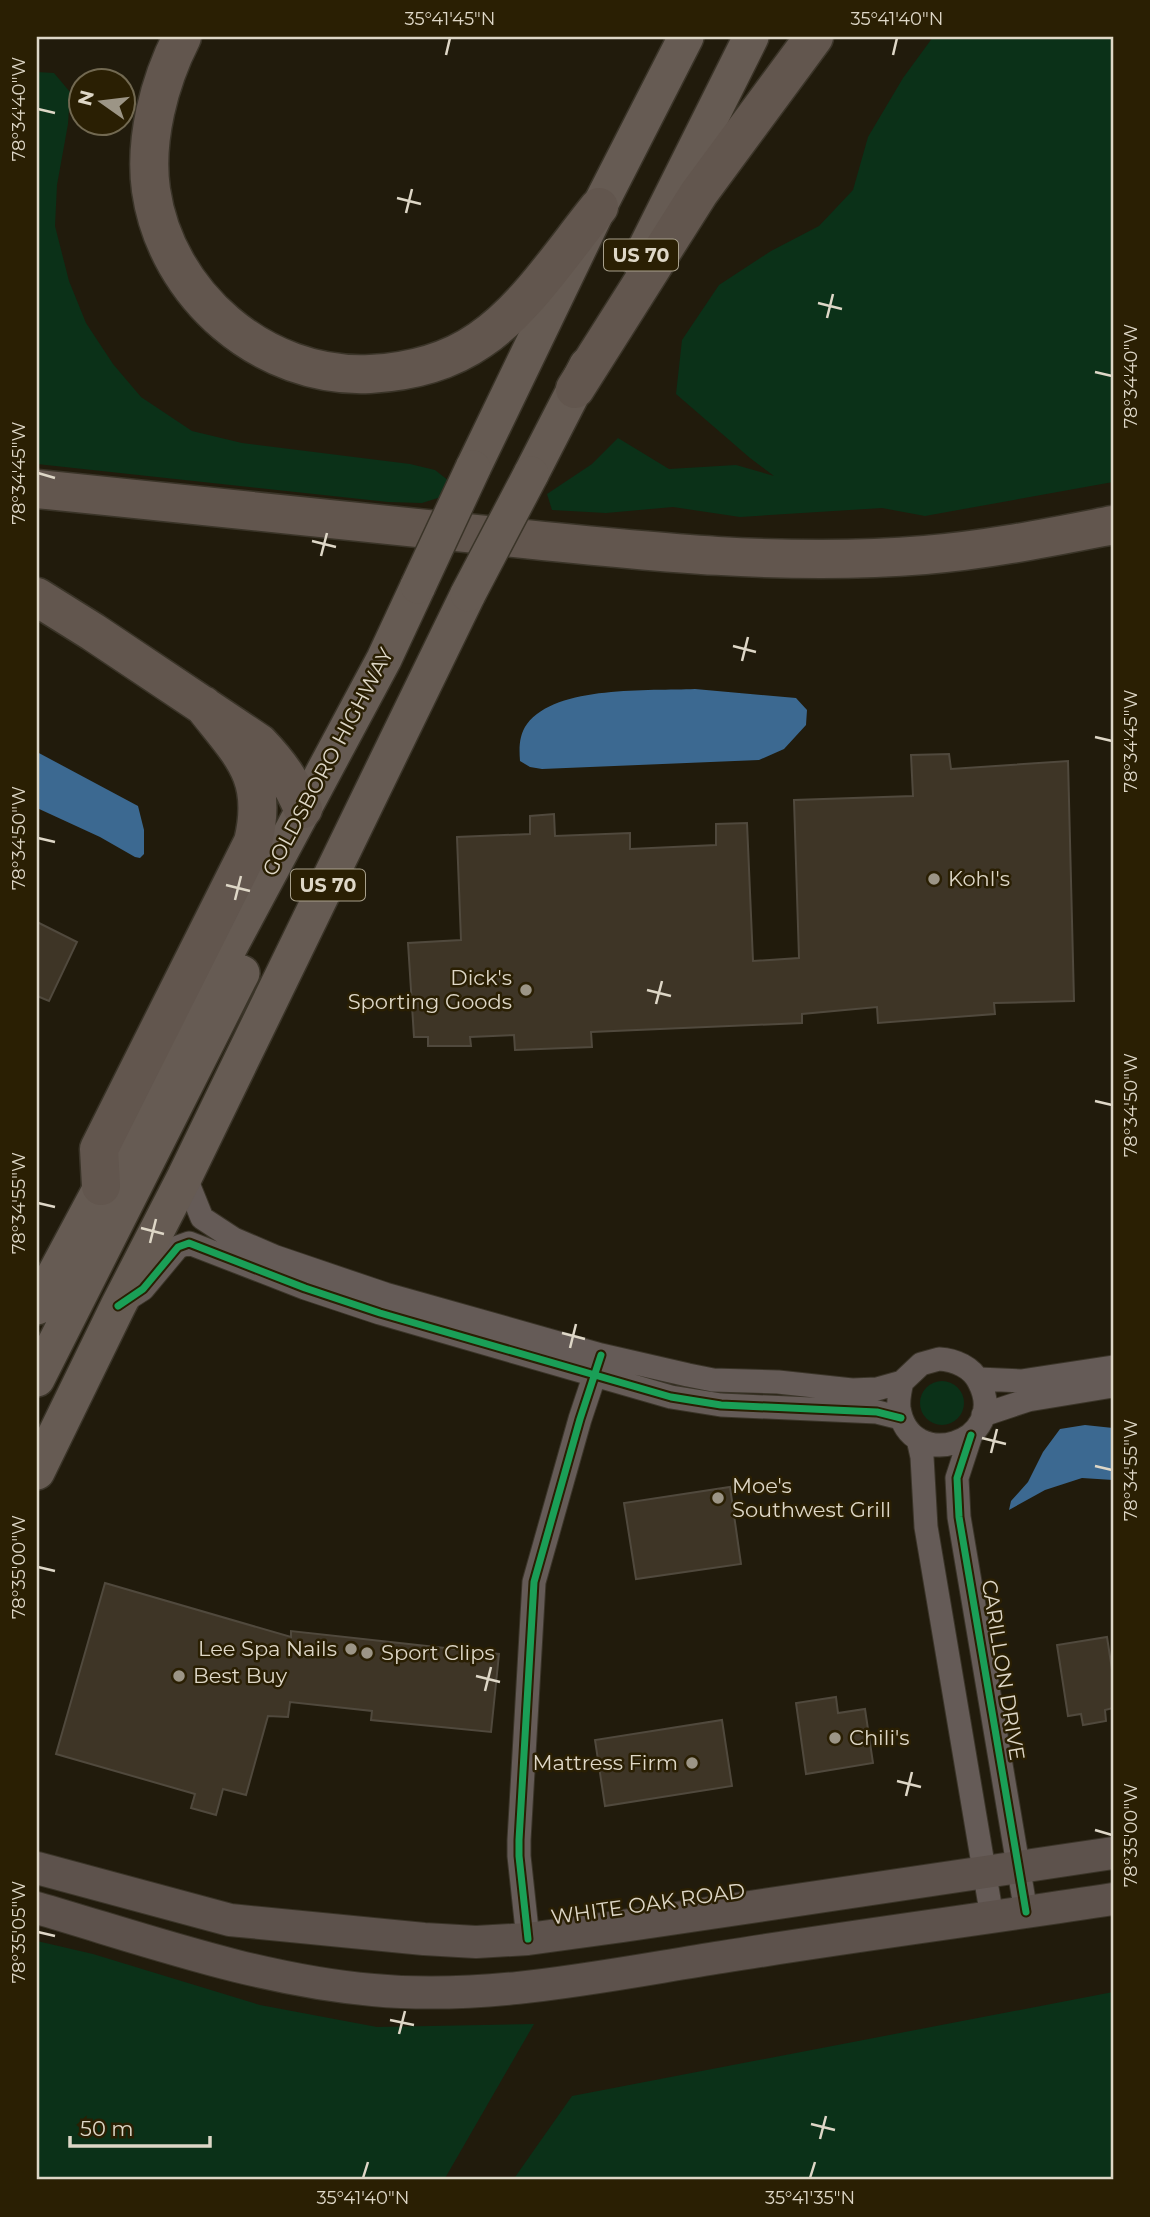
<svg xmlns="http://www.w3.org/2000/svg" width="1150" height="2217" font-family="Montserrat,sans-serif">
<rect width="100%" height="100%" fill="#211b0c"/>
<!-- green -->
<path fill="#0b3118" d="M933,37h180v445l-188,34 -43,-8 -142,9 -67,-10 -67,6 -54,-3 -5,-16 45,-30 26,-26 51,31 67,-4 38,11 -24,-18 -74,-64 6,-54 37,-55 52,-34 48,-25 34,-36 15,-53 35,-59z
M37,72l17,1 16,19 -2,32 -11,61 -2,41 14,55 17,42 27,41 28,33 51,34 50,12 168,21 25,6 14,11 -8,16 -19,6 -34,-1 -351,-38z
M920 1403a22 22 0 1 1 44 0a22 22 0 1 1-44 0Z
M37,1941l56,13 167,51 117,22 157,-3 -90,156h-407z
M1113,1992v188h-600l59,-84z"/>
<!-- water -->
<path fill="#3c6991" d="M695,689l101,9 11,12 -1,15 -22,24 -25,11 -217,9 -12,-2 -10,-6c-1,-13 -1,-26 7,-37 29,-39 123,-33 168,-35z
M37,752l101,54 6,24v24l-4,4 -5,-1 -35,-20 -63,-29z
M1085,1425l28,3v52l-31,-2 -37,12 -36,20 2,-9 17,-19 15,-30 17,-23z"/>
<!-- building -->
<path fill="#3e3526" stroke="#50493d" stroke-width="2" d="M949,754l2,15 117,-8 6,240 -80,2 1,11 -117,9 -1,-16 -75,7v9l-211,9 1,15 -77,3 -1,-15 -44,2 1,9h-43v-9h-14l-6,-94 53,-3 -4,-103 73,-3v-18l24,-2 1,22 75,-3v16l86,-4v-21l31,-1 6,138 46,-3 -5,-158 119,-4 -2,-41z
M37,922l40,20 -28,59 -12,-5z
M730,1487l11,77 -105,15 -12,-76z
M105,1583l186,54v-6l208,23 -8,78 -120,-12 1,-9 -82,-9 -2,15 -20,-1 -22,79 -23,-6 -7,26 -25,-7 4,-14 -139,-40z
M1107,1637l6,39v32l-8,2 1,11 -23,4 -2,-11 -13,2 -11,-71z
M836,1697l2,16 27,-4 8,54 -67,11 -10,-71z
M722,1720l10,66 -127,20 -10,-66z"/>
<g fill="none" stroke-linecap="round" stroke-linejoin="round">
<!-- street casing -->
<g stroke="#3a3428" stroke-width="25">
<path id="street" d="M185,1176l17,42 32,21 42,18 109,37 216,61 87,20 25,5 65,2 74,8 25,-1 25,-7
M129,1298l14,-9 35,-42 11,-4 116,45 75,25 291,84 50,8 156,7 24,6
M939,1359c16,1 33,8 40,23 32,61 -70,92 -80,26 -1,-9 1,-18 3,-26l19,-18z
M978,1379l43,2 92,-14
M983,1415l45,-15 85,-14
M971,1435l-14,43 2,39 67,395
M918,1439l4,18 4,70 66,390
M528,1939l-9,-83v-16l15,-258 46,-163 19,-57"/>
</g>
<!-- secondary casing -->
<g stroke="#3a3428" stroke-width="34">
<path id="secondary" d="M37,1868l193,52 194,19 52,3 52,-3 95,-13 490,-73
M37,1908c110,32 221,72 336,82 117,11 234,-15 349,-33 130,-21 261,-38 391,-58"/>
</g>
<!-- primary casing -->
<g stroke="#3a3428" stroke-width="38">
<path id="primary" d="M639,261l112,-224
M473,468l126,-261 87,-170
M531,474l56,-109
M37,1307l347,-648 34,-73
M37,1379l205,-406
M37,1472l81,-166 67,-130 283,-582"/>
</g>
<!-- highway casing -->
<g stroke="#3a3428" stroke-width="41">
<path id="highway" d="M182,37c-23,45 -38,103 -31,153 15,105 112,189 219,184 38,-2 77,-11 110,-34 46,-31 84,-90 119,-133
M575,389l124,-196 115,-156
M37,489c149,15 299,30 449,46 145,15 293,32 439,20 63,-5 126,-18 188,-30
M37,597l56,35 166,111c21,22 32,38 44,66
M101,1186l-2,-37 154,-307c16,-66 -12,-88 -50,-137"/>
</g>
<!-- street -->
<use href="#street" stroke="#655b57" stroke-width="23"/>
<!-- secondary -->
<use href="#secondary" stroke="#5d524c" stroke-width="32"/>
<!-- primary -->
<use href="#primary" stroke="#665b53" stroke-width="35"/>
<!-- highway -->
<use href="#highway" stroke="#62564e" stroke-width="38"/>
<!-- primary-bridge casing -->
<g stroke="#3a3428" stroke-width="38" stroke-linecap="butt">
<path id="primary-bridge" d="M418,586l55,-118
M468,594l63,-120"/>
</g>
<!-- primary-bridge -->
<use href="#primary-bridge" stroke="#665b53" stroke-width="35"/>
<!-- cycleway casing -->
<g stroke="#2a1f03" stroke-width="11">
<path id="cycleway" d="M118,1306l25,-17 35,-42 11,-4 116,45 75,25 291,84 50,8 156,7 24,6
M971,1435l-14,43 2,39 67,395
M528,1939l-9,-83v-16l15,-258 46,-163 21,-64"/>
</g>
<!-- cycleway -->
<use href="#cycleway" stroke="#1a9f57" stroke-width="7"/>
</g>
<!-- ticks -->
<path fill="none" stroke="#ded7c7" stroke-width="2.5" d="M446,55l4,-17M893,55l4,-17M38,109l17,4M397,198l24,6M406,213l6,-24M818,303l24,6M827,318l6,-24M1095,372l17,4M38,473l17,5M312,541l24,6M321,556l6,-23M733,646l23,6M742,661l6,-24M1095,737l17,4M38,838l17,4M226,885l24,6M235,900l6,-24M647,990l24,6M656,1004l6,-23M1095,1101l17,4M38,1203l17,4M141,1228l23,6M150,1243l6,-24M562,1333l23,6M570,1348l6,-24M982,1438l24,6M991,1453l6,-24M1095,1466l17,4M38,1567l17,4M476,1676l24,6M485,1691l6,-24M897,1781l24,6M906,1796l6,-24M1095,1830l17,5M38,1932l17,4M390,2020l24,5M399,2034l6,-23M811,2124l24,6M820,2139l6,-23M363,2178l5,-16M810,2178l5,-16"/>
<!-- markers -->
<g fill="#9c9586" stroke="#2a1f03" stroke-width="2.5">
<circle cx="934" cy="879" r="7"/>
<circle cx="526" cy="990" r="7"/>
<circle cx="718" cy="1498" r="7"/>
<circle cx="351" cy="1649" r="7"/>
<circle cx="367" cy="1653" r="7"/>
<circle cx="179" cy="1676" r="7"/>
<circle cx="835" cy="1738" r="7"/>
<circle cx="692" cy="1763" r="7"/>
</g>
<g text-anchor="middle" stroke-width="5" stroke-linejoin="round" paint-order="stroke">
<!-- shield labels -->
<g fill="#2a1f03" stroke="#a8a08c" stroke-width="2">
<rect x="604" y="239.5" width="74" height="31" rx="5"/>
<rect x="291" y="869.5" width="74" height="31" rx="5"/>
</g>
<g font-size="19" font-weight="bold" fill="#ded7c7">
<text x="641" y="262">US 70</text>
<text x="328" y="892">US 70</text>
</g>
<!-- street labels -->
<g font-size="21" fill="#ded7c7" stroke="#2a1f03">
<text transform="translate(328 762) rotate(-62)" y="7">GOLDSBORO HIGHWAY</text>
<text transform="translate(1003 1670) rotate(81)" y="7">CARILLON DRIVE</text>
<text transform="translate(648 1904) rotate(-8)" y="7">WHITE OAK ROAD</text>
</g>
<!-- poi labels -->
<g font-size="21" fill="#ded7c7" stroke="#2a1f03" text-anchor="start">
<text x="948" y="886">Kohl's</text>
<text x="512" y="985" text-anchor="end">Dick's<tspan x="512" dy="24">Sporting Goods</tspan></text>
<text x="732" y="1493">Moe's<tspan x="732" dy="24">Southwest Grill</tspan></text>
<text x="337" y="1656" text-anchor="end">Lee Spa Nails</text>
<text x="381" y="1660">Sport Clips</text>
<text x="193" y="1683">Best Buy</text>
<text x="849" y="1745">Chili's</text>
<text x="678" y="1770" text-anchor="end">Mattress Firm</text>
</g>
</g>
<!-- border -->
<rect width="1150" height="2217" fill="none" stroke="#2a1f03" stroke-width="77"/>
<!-- north arrow -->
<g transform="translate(102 102) rotate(284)"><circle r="33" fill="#2a1f03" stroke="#726951" stroke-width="2"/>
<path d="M0-5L12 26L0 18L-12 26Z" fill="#9c9586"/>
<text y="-10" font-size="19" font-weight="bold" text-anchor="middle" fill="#ded7c7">N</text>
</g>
<!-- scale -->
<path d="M70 2136v10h140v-10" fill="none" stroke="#ded7c7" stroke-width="3.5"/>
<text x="80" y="2136" font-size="21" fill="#ded7c7" stroke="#2a1f03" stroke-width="5" paint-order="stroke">50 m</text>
<rect x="38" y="38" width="1074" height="2140" fill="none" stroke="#ded7c7" stroke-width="2.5"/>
<g font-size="18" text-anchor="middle" fill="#ded7c7">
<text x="450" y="25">35°41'45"N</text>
<text x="897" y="25">35°41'40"N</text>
<text transform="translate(19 109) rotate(-90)" y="6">78°34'40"W</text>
<text transform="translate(1131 376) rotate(-90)" y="6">78°34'40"W</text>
<text transform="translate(19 473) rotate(-90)" y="6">78°34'45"W</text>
<text transform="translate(1131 741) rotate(-90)" y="6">78°34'45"W</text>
<text transform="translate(19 838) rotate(-90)" y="6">78°34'50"W</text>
<text transform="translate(1131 1105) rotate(-90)" y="6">78°34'50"W</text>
<text transform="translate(19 1203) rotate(-90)" y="6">78°34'55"W</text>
<text transform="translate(1131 1470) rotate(-90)" y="6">78°34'55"W</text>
<text transform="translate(19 1567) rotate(-90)" y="6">78°35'00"W</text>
<text transform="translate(1131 1835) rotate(-90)" y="6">78°35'00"W</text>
<text transform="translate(19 1932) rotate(-90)" y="6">78°35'05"W</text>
<text x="363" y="2204">35°41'40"N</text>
<text x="810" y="2204">35°41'35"N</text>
</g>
</svg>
